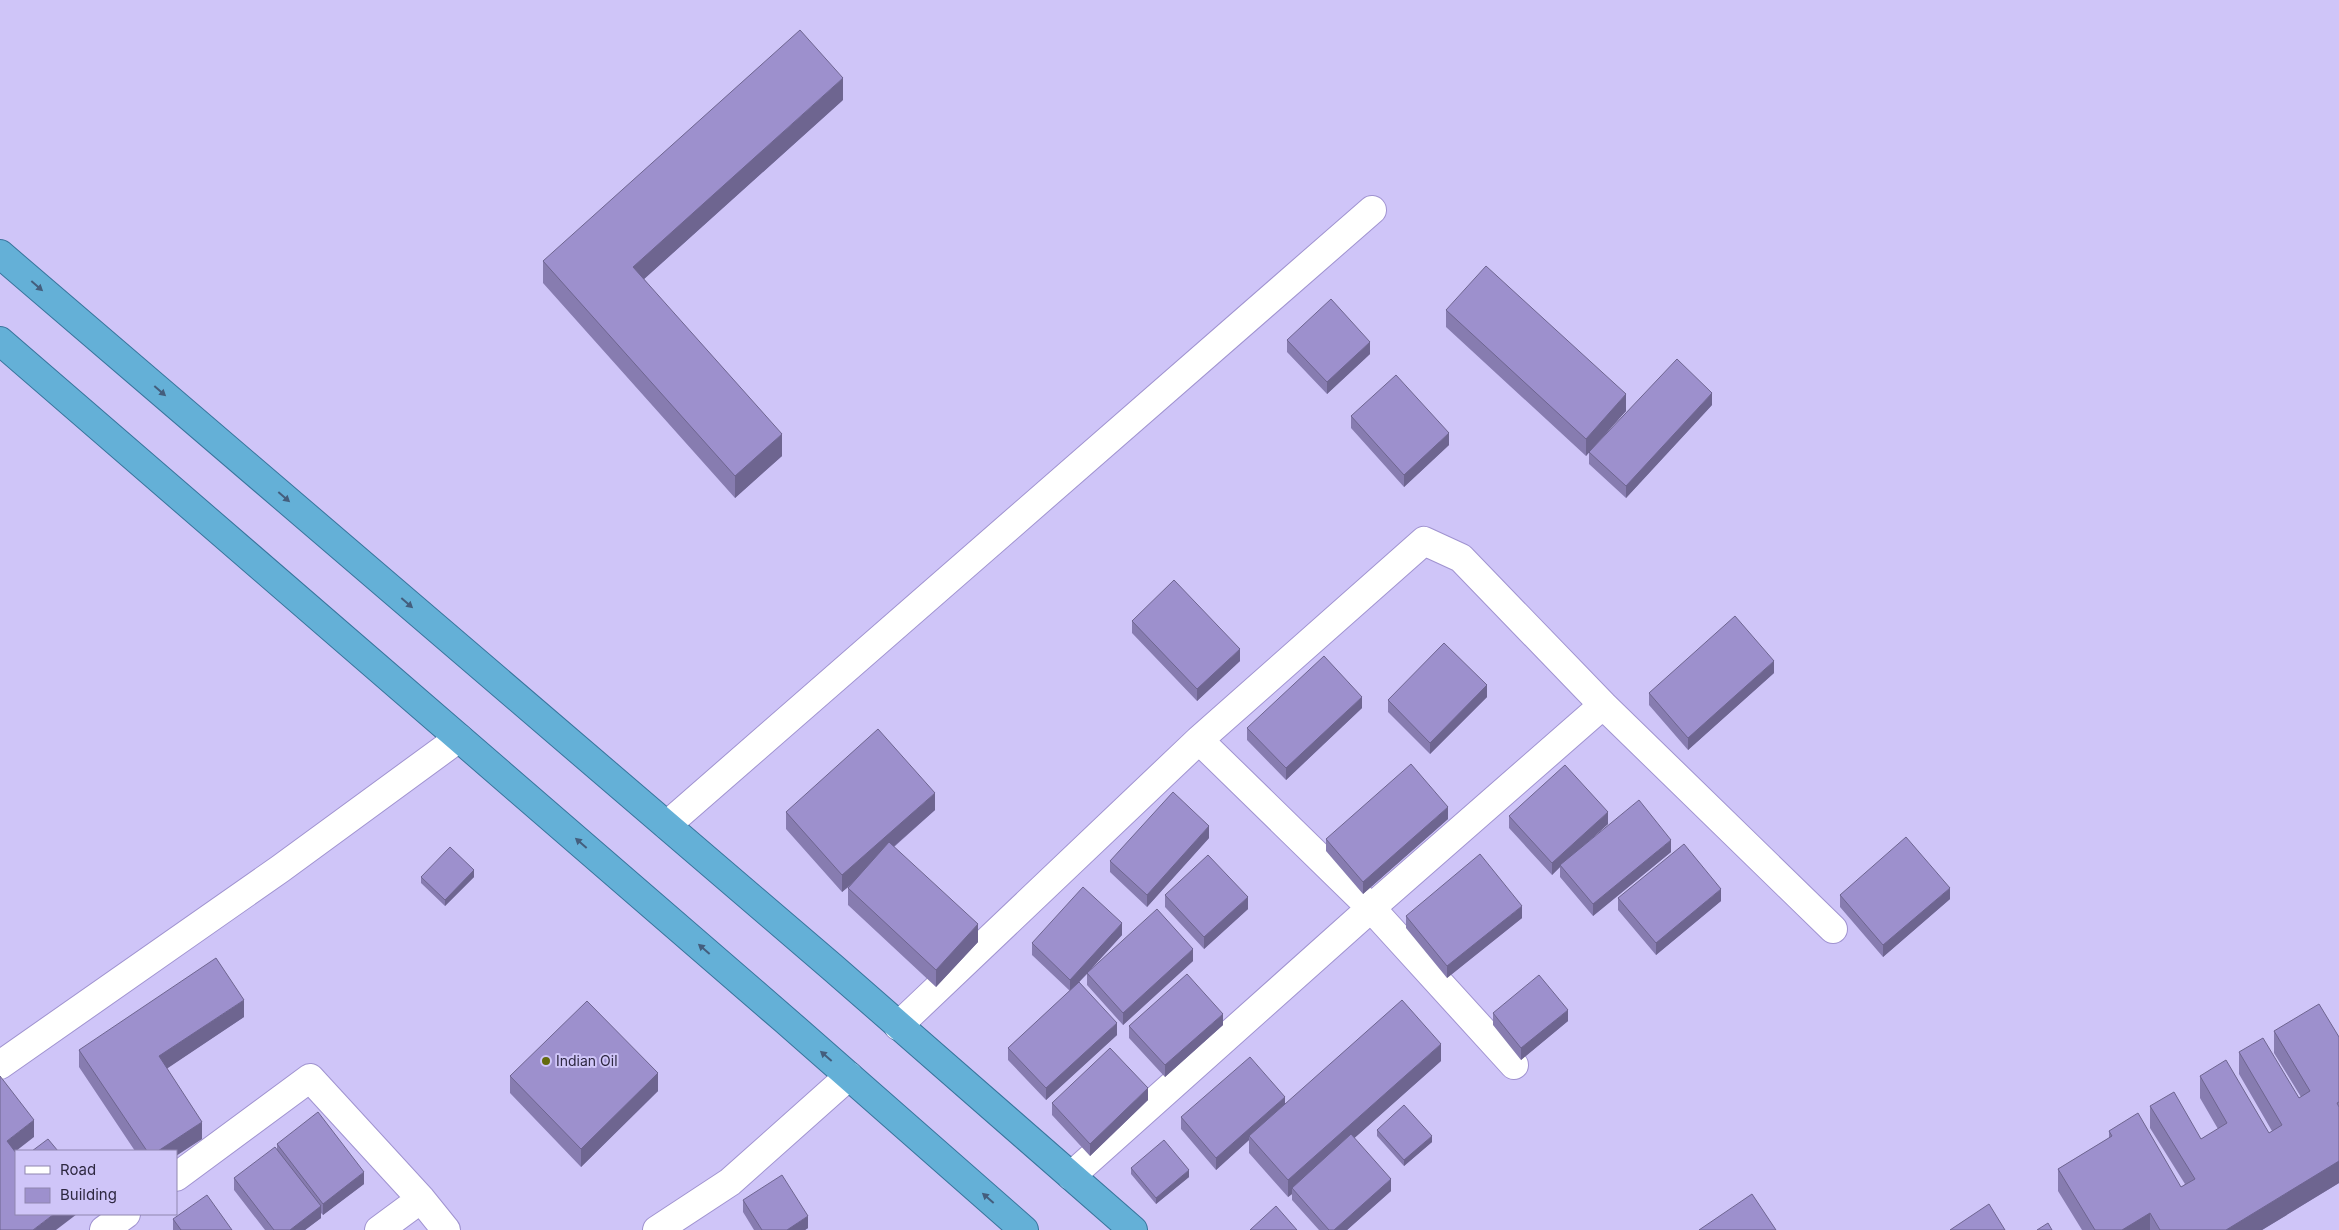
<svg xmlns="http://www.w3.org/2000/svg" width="2339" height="1230" font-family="Inter,sans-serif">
<rect width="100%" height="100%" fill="#cfc5f8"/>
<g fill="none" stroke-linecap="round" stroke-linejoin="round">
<!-- minor casing -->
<g stroke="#a093d0" stroke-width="30">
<path id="minor" d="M1199,740l172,168 143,157
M667,825l705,-615
M898,1026l301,-286 225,-199 37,17 142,147 230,224
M0,1065l280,-196 179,-131
M1071,1176l300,-268 232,-203
M176,1177l134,-99 111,121 25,31
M104,1230l22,-16
M379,1230l42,-31
M657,1230l73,-48 119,-106"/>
</g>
<!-- trunk casing -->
<g stroke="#38749c" stroke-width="30">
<path id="trunk" d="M0,254l832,713 301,263
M0,341l785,679 239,210"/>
</g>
<!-- minor -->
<use href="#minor" stroke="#fff" stroke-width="28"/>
<!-- trunk -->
<use href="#trunk" stroke="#64b0d7" stroke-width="28"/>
</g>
<!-- wall -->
<path fill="#877cb0" d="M843,100l-199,179 138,177 -47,42 -192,-215v-22z
M1446,310l180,101 -35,39 121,-45 -86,93 -37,-34v-12l-3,4 -140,-129z
M1287,340l83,14 -43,40 -40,-42z
M1351,416l98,29 -45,42 -53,-59z
M1132,621l108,40 -43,40 -65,-68z
M1774,673l-86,77 -39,-45v-12z
M1487,697l-57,57 -42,-42v-12z
M1362,708l-76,72 -39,-40v-12z
M935,810l-41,37 84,95 -42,45 -88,-82v-17l3,-3 -9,7 -56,-63v-17z
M1509,816l99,8 -24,22 87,6 -78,64 -33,-39v-10l-8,8 -43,-47z
M1448,819l-85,75 -37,-43v-12z
M1209,838l-62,69 -37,-35v-11z
M421,877h53l-29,29 -24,-23z
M1165,895l83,14 -44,40 -39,-42z
M1840,895l110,4 -67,58 -43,-50z
M1618,898l103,3 -65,54 -38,-45z
M1406,916l116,2 -75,60 -41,-50z
M1122,935l-30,33 101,-7 -70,64 -36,-40v-11l-10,10 40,51 -71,65 -38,-40v-12l62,-57 -38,-36v-12z
M1493,1013l75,8 -47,39 -28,-35z
M244,1017l-77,51 35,71 -26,12h-41l-56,-84v-17z
M1223,1025l-58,52 -36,-39v-12z
M2274,1031l65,6v146l-77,47h-180l-24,-39v-22l51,-31v-7l72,56 4,-3 -35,-56v-22l51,33 17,-10 -18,-31v-22l69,57 3,-2 -33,-57v-22l60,46 2,-1 -27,-44z
M1441,1061l-87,77 37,53 -44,39h-28l-27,-30v-6l-4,3 -39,-44v-13l-33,30 -35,-41v-12l104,-13z
M510,1076l148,15 -77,76 -71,-74z
M1148,1100l-58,56 -38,-41v-12z
M1377,1130l55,12 -28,24 -27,-30z
M277,1144l87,40 -41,31 -2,-2v5l-16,12h-40l-31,-40v-12l43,-29z
M1131,1168l58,9 -33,27 -25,-30z
M743,1200l65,28 -3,2h-51l-11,-18z
M173,1219l59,11h-59z"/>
<!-- shaded-wall -->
<path fill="#6e6590" d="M843,78v22l-210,189v-22z
M1370,342v12l-43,40v-12z
M1712,393v12l-86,93v-12z
M1626,394v17l-40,45v-17z
M1449,433v12l-45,42v-12z
M782,434v22l-47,42v-22z
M1240,649v12l-43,40v-12z
M1774,661v12l-86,77v-12z
M1487,685v12l-57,57v-11z
M1362,697v11l-76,72v-12z
M935,793v17l-93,82v-17z
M1448,807v12l-85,75v-12z
M1608,812v12l-47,42 -1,-1v2l-8,8v-12z
M1209,826v12l-62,69v-12z
M1671,840v12l-78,64v-12z
M474,870v7l-29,29v-6z
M1950,888v11l-67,58v-12z
M1721,889v12l-65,54v-12z
M1248,897v12l-44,40v-12z
M1522,906v12l-75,60v-12z
M1122,923v12l-52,57v-12z
M978,924v18l-42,45v-17z
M1193,949v12l-70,64v-12z
M244,1000v17l-85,57v-18z
M1568,1010v11l-47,39v-12z
M1223,1014v11l-58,52v-12z
M1117,1023v12l-71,65v-12z
M1441,1044v17l-146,130 -3,-3v6l-4,3v-17z
M658,1073v18l-77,76v-18z
M1148,1088v12l-58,56v-12z
M1285,1097v12l-36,27v4l-33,30v-12z
M34,1120v17l-27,21v-17z
M202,1122v17l-26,17v-5h-18z
M1432,1136v6l-28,24v-6z
M2339,1161v22l-77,47h-36z
M1189,1170v7l-33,27v-6z
M364,1172v12l-41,31v-11z
M1391,1179v12l-44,39h-13z
M321,1206v12l-16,12h-15z
M2150,1213v17h-28z
M54,1214h23l-21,16h-23z
M808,1216v12l-3,2h-18z"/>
<!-- building -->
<path fill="#9d90cd" stroke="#6e6590" d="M800,30l43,48 -210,189 149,167 -47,42 -192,-215z
M1486,266l140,128 -40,45 -140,-129z
M1331,299l39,43 -43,40 -40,-42z
M1677,359l35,34 -86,93 -37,-34z
M1396,375l53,58 -45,42 -53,-59z
M1174,580l66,69 -43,40 -65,-68z
M1735,616l39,45 -86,77 -39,-45z
M1444,643l43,42 -57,58 -42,-43z
M1324,656l38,41 -76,71 -39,-40z
M878,729l57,64 -93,82 -56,-63z
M1411,764l37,43 -85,75 -37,-43z
M1565,765l43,47 -56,51 -43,-47z
M1173,792l36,34 -62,69 -37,-34z
M1639,800l32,40 -78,64 -33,-39z
M1906,837l44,51 -67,57 -43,-50z
M889,842l89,82 -42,46 -88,-82z
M1684,844l37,45 -65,54 -38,-45z
M450,847l24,23 -29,30 -24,-23z
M1480,854l42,52 -75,60 -41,-50z
M1208,855l40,42 -44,40 -39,-42z
M1083,887l39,36 -52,57 -38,-37z
M1157,909l36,40 -70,64 -36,-40z
M216,958l28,42 -85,56 43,66 -44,29h-11l-68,-101z
M1187,974l36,40 -58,51 -36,-39z
M1539,975l29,35 -47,38 -28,-35z
M1079,982l38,41 -71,65 -38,-40z
M1402,1000l39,44 -153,136 -39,-44z
M587,1001l71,72 -77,76 -71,-73z
M2319,1004l20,33v65l-2,1 2,4v54l-113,69h-66l-10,-17 -28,17h-27l-37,-61 54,-33 -3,-5 29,-18 43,74 14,-8 -45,-73 24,-14 27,47 26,-16 -27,-47 26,-16 43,73 13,-8 -43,-73 24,-14 36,60 11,-7 -36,-60z
M1110,1048l38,40 -58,56 -38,-41z
M1250,1057l35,40 -69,61 -35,-41z
M0,1076l34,44 -27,21 9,12v61h38l-21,16h-33z
M1404,1105l28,31 -28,24 -27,-30z
M318,1112l46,60 -41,32 -46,-60z
M1351,1134l40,45 -57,51h-5l-37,-42z
M48,1139l10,12h-26z
M1164,1140l25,30 -33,28 -25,-30z
M275,1147l46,59 -31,24h-16l-40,-52z
M782,1175l26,41 -21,14h-25l-19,-30z
M1752,1194l24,36h-77z
M207,1195l25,35h-51l-8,-11z
M1989,1204l16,26h-55z
M1276,1206l21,24h-47z
M2048,1223l4,7h-15z"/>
<!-- one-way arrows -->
<defs><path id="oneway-solid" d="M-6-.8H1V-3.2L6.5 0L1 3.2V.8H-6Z" transform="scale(1.25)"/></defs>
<g fill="#445e7d">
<use href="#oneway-solid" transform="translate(37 286) rotate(41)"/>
<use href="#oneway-solid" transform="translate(160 391) rotate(41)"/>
<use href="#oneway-solid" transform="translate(284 497) rotate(41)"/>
<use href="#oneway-solid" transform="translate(407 603) rotate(41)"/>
<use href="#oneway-solid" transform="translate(581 843) rotate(-139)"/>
<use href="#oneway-solid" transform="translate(704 949) rotate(-139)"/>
<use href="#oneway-solid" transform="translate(826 1056) rotate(-139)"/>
<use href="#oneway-solid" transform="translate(988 1198) rotate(-139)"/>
</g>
<!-- markers -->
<circle fill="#646a0c" stroke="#cfc5f8" stroke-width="2" cx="546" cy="1061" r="5"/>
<g text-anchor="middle" stroke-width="4" stroke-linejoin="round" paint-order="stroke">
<!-- poi labels -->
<g font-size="14" fill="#2e2841" stroke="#cfc5f8" text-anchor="start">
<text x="556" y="1066">Indian Oil</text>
</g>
</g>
<!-- legend -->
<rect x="15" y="1150" width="162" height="65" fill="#cfc5f8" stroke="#8f86af"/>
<rect x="25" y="1166" width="25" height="8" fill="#ffffff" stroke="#8f86af"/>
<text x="60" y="1175" font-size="15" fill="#2e2841">Road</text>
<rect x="25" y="1188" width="25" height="15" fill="#9d90cd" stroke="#8f86af"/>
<text x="60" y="1200" font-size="15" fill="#2e2841">Building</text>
</svg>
